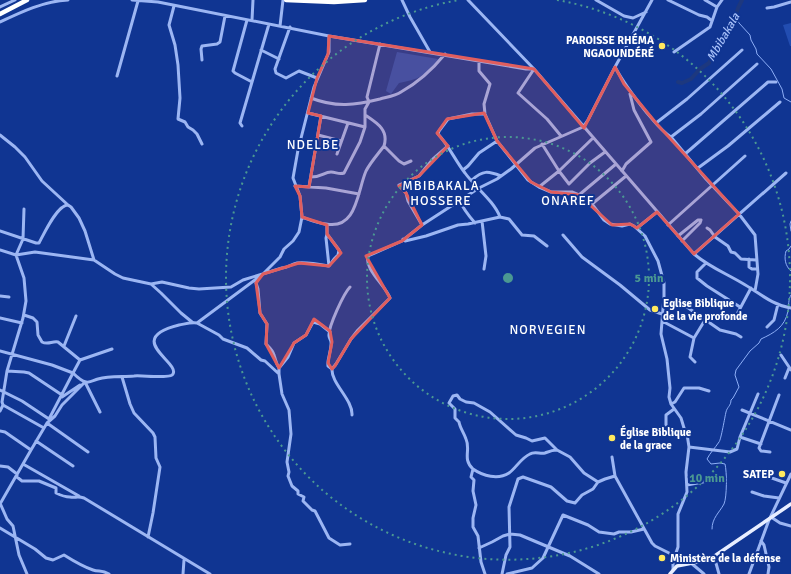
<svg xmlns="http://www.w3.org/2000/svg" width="791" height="574" font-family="Signika,sans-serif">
<rect width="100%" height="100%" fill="#103592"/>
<!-- green -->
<path fill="#224db1" d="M791,23v23h-1l-7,-21z
M397,52l41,7c-11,17 -19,20 -39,24l-8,11 -5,-3z"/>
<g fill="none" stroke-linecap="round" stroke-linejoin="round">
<!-- stream -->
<path stroke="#8daef7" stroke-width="1" d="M735,16l4,7 11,12 1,5 5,9 1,5 14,15 11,20 2,9 7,4
M791,221l-1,3 1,7
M791,246l-2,3 -3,2c-2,7 -1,15 5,20
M712,529c0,-11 7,-16 12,-25 3,-7 3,-32 1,-40l-5,-1 -9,1 -4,-5c3,-6 8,-11 12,-17 2,-2 6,-26 7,-30 1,-5 5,-6 5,-12l2,-2 6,-11 -4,-12 1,-5 14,-19 9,-8 2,-4c13,-6 24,-12 27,-28 1,-6 0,-11 3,-16"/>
<!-- river -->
<path stroke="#1d387f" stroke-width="4" d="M678,82l4,1 9,-4 9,-10 9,-6 8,-17 9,-10 8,-14 4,-14 4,-8"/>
<!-- minor -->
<path stroke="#9cb6f3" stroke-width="3" d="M132,0l26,2 171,34 197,33h8
M402,0l8,17 20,35
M468,0l66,69 160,185c14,12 31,19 48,29 16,9 30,22 49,25
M596,0l28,16 9,2 13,-6
M668,0l31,15 8,2 4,3
M705,0l12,7 5,-7
M174,6l-5,19 6,20 3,20 2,33 -2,21 7,3 3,5 5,3 4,4 5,10
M0,7l15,-7
M767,8l7,-1 17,-5
M247,20l-14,51 2,2 17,9
M252,20l1,-20
M0,22c21,-10 44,-21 68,-22
M280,26l3,-26
M290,27l-15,42 1,4 10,5 13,-7 18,7
M261,50l18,9
M674,52l36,-25 7,-20
M202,60l-1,-11 1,-3 15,-2 3,-2 5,-26
M479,61v10l11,13 -6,20 1,10 12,27 31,39 11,7 12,5h21l7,3 13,9 12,16 6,4 12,2 8,-2 4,2 11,10 13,25 6,22v13l-3,38 6,25 3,29 -1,9 2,7 10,14 3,10 3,6 2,13 -3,25 1,20 -9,22v33l-5,15v8
M615,67c9,17 20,31 32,46 8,9 14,18 24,24l35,42 33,35 16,21 3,39 -3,17
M534,69l-16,24 29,26 14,17
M117,76l21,-75
M311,98c25,10 45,7 69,1 7,-2 15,-3 21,-7 18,-10 31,-22 44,-38
M308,113l57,14v-18l4,-7 -2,-5 13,-53
M656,123l31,-24 55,-49
M242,126l-2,-3 29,-99
M0,135l15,12 10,10 17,24 26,24
M318,135l23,6
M671,137l30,-23 56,-50
M542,144l17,27 10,13 21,-21 15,-11
M384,146l15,15 5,3 7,-3
M337,154l11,-31
M685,154l83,-72h8
M698,168l30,-22 52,-44
M463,170l5,-4 11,-13 18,-12
M622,171l4,-7 25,-22 -17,-32 -4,-16
M311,177c11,0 13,-5 20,-5 5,0 8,3 13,1l16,-31 5,-15
M472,180c11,-10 16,-9 29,-4
M295,186l31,2 33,6
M309,187l12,-71
M539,187l20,-16 34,-33
M579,195l37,-31
M460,201c3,8 9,15 15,22
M592,204l34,-28
M302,217c8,3 15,6 24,7 31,6 31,-32 40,-53 4,-8 12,-17 18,-25 5,-16 -7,-23 -19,-31
M500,217l9,2 13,16 12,1 13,10
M482,221l4,35 -2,13
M422,225l-14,-24 -2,-8 -7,-8 20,-9 14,-17 15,-13
M668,225l77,-69
M637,228l20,-16
M707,228l3,2 5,7 13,9 3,6 4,1 6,6 15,1
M0,231l36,12h3c5,-9 18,-38 29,-38l3,2 8,11 6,13 9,29 21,14 8,4 28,6 10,9 20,20 11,9
M327,234l-1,4 3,28
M563,235l19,22 38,28 30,25 12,4
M678,236l20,-16h3
M403,239l2,2 21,-5 32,-11 10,-1 32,-7c-6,-16 -25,-30 -35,-44 -10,-13 -16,-27 -27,-39l1,-3 9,-12 24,-5h13
M682,241l18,-18 1,-3
M0,250l16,5 19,-3 59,8
M694,254l92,-81
M749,259v8l3,2h5
M706,263l-9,9v6l10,8 33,21
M259,278l-3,5 2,6 2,24 7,11 -1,20c3,3 7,6 8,11 2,5 2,9 5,13v6
M151,284l11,-2 27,6 10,1 32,-2 12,-7 39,-12c6,0 9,-4 15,-5 11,-1 21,1 32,3l5,-7 4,-4 1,-5 -12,-16v-9
M350,287c-6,6 -22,40 -21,49 0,2 2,4 2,6 1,8 -4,16 -3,24l4,3c-1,14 21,31 20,46
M0,296l9,1
M684,305l36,25 16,4 5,3
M736,316l15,-28
M0,318l22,5
M662,321l32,17 11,-18
M197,323l22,12 4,4 24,9 14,12 4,1 14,13 3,20 7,16 2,24 -4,28 2,10 -1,4 4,10 6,5v3l6,3 -1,4 9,9 3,1 14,27 11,7 10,-1
M767,327l7,-7 4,-16
M694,338l-4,19 5,5
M64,346l12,-30
M0,351l52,14 21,8 7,-13 -22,-18c-6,-1 -10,3 -16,0l-4,-7 -1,-13 -4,-4 -9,-3
M781,355l10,15
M80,360l32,-11
M279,368l9,-11 6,-14 12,-8 7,-13 7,2 10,8
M332,369l4,-5 15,-25 7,-9 32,-32c-4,-12 -26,-29 -22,-42l34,-15 20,-16 57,-37 18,-9 14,-10 24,-21 48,-21 5,-7 27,-53 37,-67
M7,371l17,1 5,1 33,22
M122,377l8,27 4,9 19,20 2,4 1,21 4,9 -7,46 -5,24
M785,378l4,-10
M0,390l22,11 27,18 24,-46c4,4 8,8 13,9 4,1 8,-2 12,-3 11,-3 24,-2 36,-3 7,-1 37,3 39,-2 7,-12 -50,-35 6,-49 6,-1 12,-3 18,-2l66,-49 17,-17 4,-8 9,-8 6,-9 3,-15 -2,-21 -7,-18 5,-28 16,-63 15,-35v-16
M62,397l18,-12
M671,404l4,-2 9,-14h15l10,3
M3,405l41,23
M742,410l49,20
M0,411l3,-6 -1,-3 5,-31 16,-53 3,-17 -2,-23 -8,-23 7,-16 1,-30
M47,423l41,29
M666,425v-10l8,-6
M0,431l5,1 26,18 16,-27 8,-7 7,-11 23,-23 15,30
M740,437l21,7
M36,441l37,25
M689,447l41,5 7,-3 3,-12 18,-43
M770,452l-9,-1 -2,-3 20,-53
M612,457l3,19 37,67 3,3 20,10
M23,464l56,32
M0,466l8,1 9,7v3l5,4h17l17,7v5c4,2 10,4 14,4 5,1 8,-1 14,1l126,76
M473,469c10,7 25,11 36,4 7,-5 12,-15 21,-19 4,-3 10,0 15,-1 5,-2 7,-3 12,-3
M748,475l21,2 17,6
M687,485l26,-5
M752,492l12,4 15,2
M0,503l7,16 6,7 6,29 8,19
M0,504l31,-54
M771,517l9,6 11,3
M0,528l35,21 11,9 7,2 11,-5c8,5 20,12 29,15 6,2 9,0 16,4
M761,541l3,4 5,22 -1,7
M479,548l13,-6 11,-6 7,-2 10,1 50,21 29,18
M714,556l5,18
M691,563l13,11
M183,574l1,-14
M485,574l-4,-12 -3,-26 -5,-9v-9l3,-13 -3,-14 1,-11 -3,-3 2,-8c-11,-10 -2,-19 -7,-30 -2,-6 -6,-11 -7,-17l-4,-4v-9l-6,-6 4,-7 4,-1 3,4 6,3 8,1 16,9 26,23 10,3 6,3 13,-3 12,12 13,7 14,16 14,9 7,-3 10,-3
M502,574l4,-19 4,-8 -1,-40 9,-28 5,-2 28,10 16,14 8,2 7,-8 11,-6 5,-7
M507,574l25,-6 11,-10 20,-43 25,10 11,7 15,2 5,-2h12l13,-3
M749,574l20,-54 22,-46"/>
<!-- major -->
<path stroke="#e8eeff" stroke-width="3.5" d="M670,574l7,-8 26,-5 13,-6 75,-51"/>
<!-- highway -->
<path stroke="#fff" stroke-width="4.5" d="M286,0l48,2 31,-2
M0,14l27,-14"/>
</g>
<!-- marked area -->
<path fill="#e05e5e" fill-opacity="0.2" stroke="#e05e5e" stroke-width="3" stroke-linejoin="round" d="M329,36l205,33 50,59 31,-61 9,17 32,39 83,91 -45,40 -37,-42 -20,16 -7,-4 -18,1 -33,-30 -28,-3 -20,-10 -34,-41 -13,-28 -37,6 -10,14 11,13 -29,30 -20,10 7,7 16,32 -20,16 -36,15 24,42 -39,41 -16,27 -3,3 -4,-6 4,-21 -2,-11 -16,-12 -8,16 -12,8 -15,25 -13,-24 1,-20 -7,-11 -4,-30 7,-9 36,-11 30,3 12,-13 -14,-19v-9l-25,-8 -2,-21 -5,-10 14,1 12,-71 -13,-3 9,-35 11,-24z"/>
<!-- distance rings -->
<g fill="none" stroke="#4b9892" stroke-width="2" stroke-dasharray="2 4">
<circle cx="508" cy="278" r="141"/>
<path d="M557 0A282 282 0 1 1 459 0"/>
</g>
<!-- markers -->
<g fill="#ffe95e" stroke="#103592" stroke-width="1.5">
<circle cx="662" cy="46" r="4"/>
<circle cx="655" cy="309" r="4"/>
<circle cx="612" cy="438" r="4"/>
<circle cx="782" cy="474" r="4"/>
<circle cx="662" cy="558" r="4"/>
</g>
<g text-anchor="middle" stroke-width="4" stroke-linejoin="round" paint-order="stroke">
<!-- poi labels -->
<g font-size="11" font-weight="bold" fill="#fff" stroke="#103592" text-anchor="start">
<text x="654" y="44" text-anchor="end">PAROISSE RHÉMA<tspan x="654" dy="13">NGAOUNDÉRÉ</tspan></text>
<text x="663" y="307">Eglise Biblique<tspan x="663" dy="13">de la vie profonde</tspan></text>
<text x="620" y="436">Église Biblique<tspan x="620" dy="13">de la grace</tspan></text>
<text x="774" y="478" text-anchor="end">SATEP</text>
<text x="670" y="562">Ministère de la défense</text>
</g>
<!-- water labels -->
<g font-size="12" font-style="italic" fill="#a8c1fa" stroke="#103592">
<text transform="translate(723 37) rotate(-60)" y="4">Mbibakala</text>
</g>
<!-- quarter labels -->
<g font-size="13" letter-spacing="1" fill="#fff" stroke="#103592">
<text x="313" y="149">NDELBE</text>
<text x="441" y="190">MBIBAKALA<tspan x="441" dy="15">HOSSERE</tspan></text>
<text x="568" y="205">ONAREF</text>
<text x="548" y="334">NORVEGIEN</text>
</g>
</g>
<circle cx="508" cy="278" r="6" fill="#4b9892" stroke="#103592" stroke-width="2"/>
<g font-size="12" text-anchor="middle" font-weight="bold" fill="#4b9892" stroke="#103592" stroke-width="4" stroke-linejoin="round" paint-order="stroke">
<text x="649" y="282">5 min</text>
<text x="707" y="482">10 min</text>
</g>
</svg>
